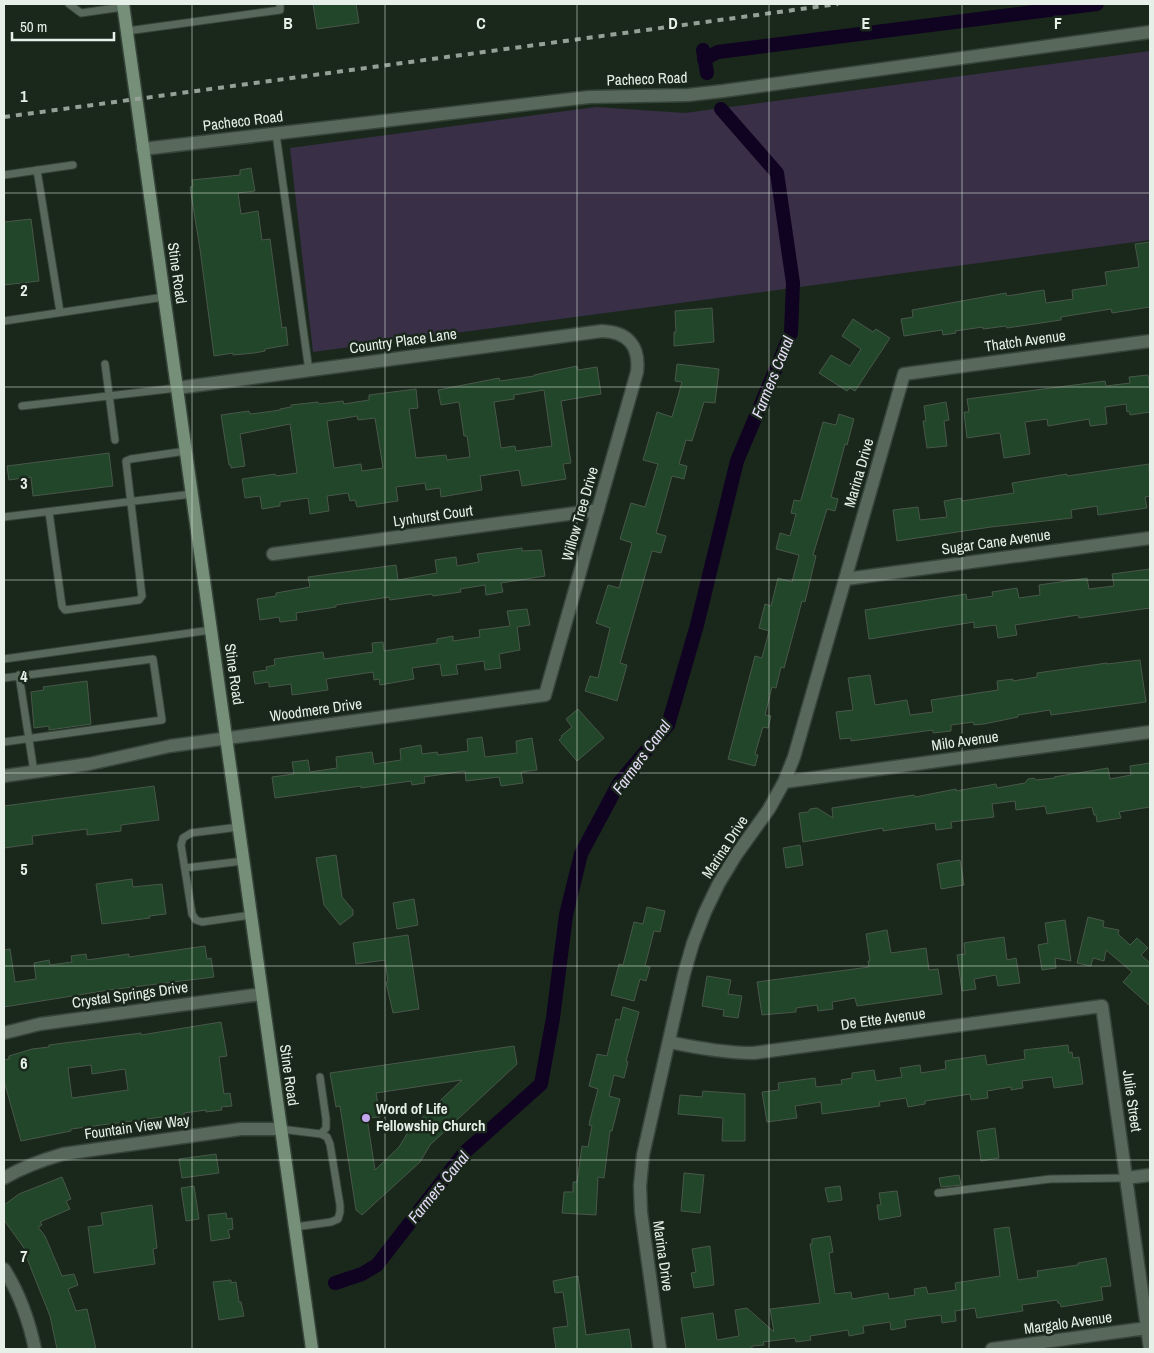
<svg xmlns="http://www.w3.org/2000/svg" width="1154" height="1353" font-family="'Archivo Narrow',sans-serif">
<rect width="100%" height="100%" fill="#1a281c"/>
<!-- green -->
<path fill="#392f47" d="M1150,51v189l-837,112 -23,-204 306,-41 89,6z"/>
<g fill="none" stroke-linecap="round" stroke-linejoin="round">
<!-- canal -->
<path stroke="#100221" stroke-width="14" d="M703,50l4,23
M704,59l14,-7 379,-48
M335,1283l27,-9 15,-9 87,-112 77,-69 12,-66 13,-103 15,-61 38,-71 49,-58 29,-100 40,-164 54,-128 2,-50 -16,-110 -56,-64"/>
</g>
<!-- building -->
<path fill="#224629" stroke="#485749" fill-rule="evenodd" d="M313,4h43l3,19 -42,6z
M251,168l4,23 -17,2 3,21 17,-3 4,29 8,-1 12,89 4,-1 2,18 -23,4v2l-11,2 -21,2v-2l-19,3 -14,-107 -10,-62 3,-1 -1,-6 48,-5v-5z
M31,219l8,62 -35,4v-63z
M1150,242v65l-38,6 -1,-4 -50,8v3l-54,8 -1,-2 -23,3v-2l-28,4 1,2 -13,2 -1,-5 -38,6 -3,-17 12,-2 -1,-7 94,-17 1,3 37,-6 2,13 27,-4 -1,-9 35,-5 -2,-13 34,-5 -4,-23z
M712,308l2,34 -40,4v-14h2l-1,-21z
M853,319l20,13 3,-3 14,9 -35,53 -5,-3 -3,3 -28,-18 12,-18 19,11 11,-17 -19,-13z
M677,364l42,5 -4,34 -11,-1 -12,39 -6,-1 -7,24 8,2 -3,13 -12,-3 -16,57 10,3 -5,17 -9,-2 -32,112 7,2 -10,36 -32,-10 5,-15 8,2 12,-50 -14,-5 12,-38 11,3 13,-45 -12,-4 11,-36 14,4 13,-43 -15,-4 14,-48 15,5 10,-35 -7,-1z
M577,366l1,4 19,-3 4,27 -40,7 10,62 -8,1 3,15 -44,7 -3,-16 -39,6 2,14 -41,7 -1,-9 -14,2 -1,-7 -29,4 2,14 -41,6 -2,-7 -5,1 -2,-8 -21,3 2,15 -19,3 -2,-16 -28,4v4l-18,3 -2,-13 -15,2 -3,-19 33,-5 1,2 21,-3 -7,-49 -50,10 5,32 -14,2v-3h-2l-8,-50 28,-4 1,3 9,-1 21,-3v-1l11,-2v-2l27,-3 1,2 24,-3 1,3 25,-4v-5l47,-6 2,19 -9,1 7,49 30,-3 1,5 23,-3 -3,-21h-3l-5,-34 -18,3 -3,-15 61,-12 1,3 34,-5v-1zM544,390l8,56 -36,5 -1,-5 -14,2 -7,-46 20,-3v-4zM357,416l1,4 17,-2 8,50 -21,3 -1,-7 -27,4 -7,-47z
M1148,375l2,16v21l-20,3 -1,-4 -2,1 -1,-8 -21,3 2,17 -17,2 -1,-7 -41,7 -1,-7 -22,3 5,32 -26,4 -4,-25 -33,5 -3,-26h5l-2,-13 138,-18 1,5 24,-3 -1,-6z
M946,402l3,18 -5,1 3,25 -20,2 -4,-27h3l-2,-15z
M839,414l15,5 -7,26 -2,-1 -14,53 7,2 -3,12 -8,-2 -14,46 3,1 -11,46 -3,-1 -18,67 -3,-1 -5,21 -4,-1 -7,28 6,1 -3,12 -5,-1 -8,27 3,1 -3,11 -27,-7 27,-103 7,2 7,-27 -10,-3 6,-24 6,2 7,-28 14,4 7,-27 -23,-6 4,-16 10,3 6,-22 -5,-1 3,-13 6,1 1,-1 22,-78 13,3z
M109,453l4,33 -80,10 -2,-19 -22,3 -2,-14z
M1149,464l1,32 -5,1 2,11 -49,7 -1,-9 -26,4 1,8 -81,9 -94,14 -4,-31 25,-3 2,13 27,-3 -3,-16 17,-3 1,3 52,-8 -2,-10 55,-9v2z
M522,548v3l19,-1 4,26 -44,7 2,9 -17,3 -1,-10 -25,4 1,3 -28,4 -1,-2 -42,6 -1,-3 -53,8v2l-40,6 1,7 -17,2 -1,-5 -19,3 -3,-21 19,-3v-3l34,-6 -2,-10 88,-12 2,15 39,-7 -2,-13 21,-3 1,9 22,-4 -2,-8z
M1150,569v39l-71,10 -1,-3 -63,10 2,10 -19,3 -2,-13 -22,3v-6l-105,17 -4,-29 101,-16 1,6 26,-4 -1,-4 25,-4 2,10 21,-3 -1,-10 48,-7 2,11 25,-3 -2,-12z
M527,609l3,16 -13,2 3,23 -21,4 2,14 -16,2 -1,-9 -28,4 2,9 -16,2 -2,-12 -28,4 2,11 -34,6 -1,-6 -5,1 -1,-8 -47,7 2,11 -36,5 -1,-11 -22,3v-5l-14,2 -2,-12 14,-2 -1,-3 9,-2 -1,-6 49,-7 1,7 49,-7 -1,-9 11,-1 1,9 53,-8v-4l16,-3v5l27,-4 -1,-7 31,-4 -3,-15z
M1140,660l6,42 -95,13 -1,-5 -32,5v2l-34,7 -10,1 -1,-3 -22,3v6l-18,2v-3l-82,11v-3l-11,1 -4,-27 17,-2 -5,-32 22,-3 5,30 32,-5 3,15 23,-3 -2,-12 67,-10 -1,-9 16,-2v2l24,-4v-4l70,-10v1z
M87,681l4,43 -42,6v-4l-15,2 -3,-36 13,-2 -1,-3z
M578,709l26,29 -27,23 -18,-21 3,-3 -1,-1 11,-9 -6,-8z
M482,737l3,20 32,-4 -1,-12 16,-3 5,32 -16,2 2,11 -22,3 -2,-9 -33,4 -1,-10 -41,6 1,6 -13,2 -1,-4 -50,7v-2l-86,12 -3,-21 22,-3 -2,-12 16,-2 2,12 27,-4 -1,-11 36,-5 2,12 27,-4 -1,-11 21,-4 1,9 15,-2 1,3 30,-4 -1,-12z
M1150,763v44l-31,5 2,6 -24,4 -1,-7h-2l-2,-8 -45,7 -2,-8 -29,4 -1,-9 -23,3 2,13 -43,5 1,6 -16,2 -1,-7 -52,8v-3l-80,14 -4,-29 9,-1 2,-3 7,-1 16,10 -1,-10 82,-13 1,2 41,-8v2l40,-7 1,4 28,-5 3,-4 6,-1 2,2 19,-2 -1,-1 54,-9 2,11 21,-4 -1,-9z
M154,786l5,34 -38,5v6l-34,4v-6l-55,7 1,8 -29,4v-42z
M800,845l3,20 -17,3 -3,-20z
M336,855l6,42 11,13v5l-13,10 -16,-20 -8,-47z
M960,860l4,25 -23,4 -4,-25z
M132,879l1,8 29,-3 4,30 -17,2 1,2 -48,6 -6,-40z
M414,899l4,26 -21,4 -4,-26z
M647,907l18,4 -5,21 -6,-1 -9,35 5,1 -4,14 -6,-2 -6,22 -23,-6 8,-31 4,1 11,-43 9,2z
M1088,917l16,4 -1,6 16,3 -1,4 12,11 7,-7 11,10 -7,7 9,8v43l-27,-24 9,-10 -26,-22 -2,11 -11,-3 -2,8 -14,-3z
M1065,920l6,41 -16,-3 1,10 -14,2 -4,-25 10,-2 -3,-20z
M887,930l4,23 35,-5 3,22 9,-1 4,25 -85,12 -2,-8 -23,4 1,7 -15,2 -1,-6 -21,3v4l-34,3 -5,-33 112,-15 -1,-6h2l-4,-27z
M408,935l11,74 -26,4 -7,-31h2l-3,-22 -29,4 -3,-21z
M1004,937l3,23 9,-2 4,25 -22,3 -2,-11 -22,4 2,10 -14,2 -5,-36 8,-1 -1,-11z
M205,946l2,13 4,-1 3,19 -105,13 -105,17v-57l6,-1 5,33 21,-3 -2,-16 15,-3 1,5 22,-3 -1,-6 15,-2 1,6 42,-6v3z
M707,976l24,4 -3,14 14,2 -4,22 -15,-2 1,-6 -22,-4z
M623,1007l16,5 -13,49 2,1 -4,16 -10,-3 -5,21 11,3 -8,32h-2l-6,47 -6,-1 -2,38 -34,-2 2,-21h9v-10h4l5,-36 6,1 4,-21 -3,-1 1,-5 8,-31 -9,-3 8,-32 10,2 9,-37 4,1z
M221,1022l6,34 -8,1 5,37 6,-1 2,13 -11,1 1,3 -16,2v-2l-22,3v3l-14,2v-2l-99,13v2l-50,10 -17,-60v-21l5,-1v-3l23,-7 17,-2v-2l92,-12v2zM91,1065l1,9 33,-5 3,21 -56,8 -4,-30z
M1068,1045l1,8 3,-1 1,6 6,-1 4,27 -29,4 -2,-11 -30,4 1,7 -12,2v-3l-24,4 1,7 -17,2 -1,-6 -45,7v3l-17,3 -2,-9 -27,4 1,4 -58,8 -1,-12 -26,4 2,12 -30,4 -5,-30 17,-2 -1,-7 37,-5 1,9 26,-3 -1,-4 11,-2v-5l22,-3 2,11 26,-4 -2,-9 20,-3 1,8 25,-4 -1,-8 40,-6 2,10 38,-6 -1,-9z
M514,1046l3,18 -87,81 -10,17 -58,53 -6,-5 -16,-104 -4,1 -6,-34zM462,1080l-52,49 -11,18 -24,23 -8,-52 13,-1 -4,-24z
M703,1091l42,3v47h-23l1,-23 -45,-4 2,-19 22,2z
M995,1128l4,30 -18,3 -4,-30z
M216,1154l3,19 -37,5 -3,-19z
M684,1173l20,2 -4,38 -19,-2z
M959,1175l2,10 -20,2 -2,-9z
M62,1177l9,22 -5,2 4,8 -30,13 2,3 -4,2 7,9 17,40 12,-2 4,11 -10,4 8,22 11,-2 9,40h-39l-7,-33 -24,-60 3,-1 -25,-35v-15l15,-11z
M194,1186l5,33 -13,2 -5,-33z
M840,1186l2,14 -14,2 -3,-14z
M897,1191l4,25 -22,4 -2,-15h4l-2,-12z
M152,1205l5,43 -4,1 2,15 -61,9 -6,-46 15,-2 -2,-12z
M226,1213l1,6 5,-1 1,11 -5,1 2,8 -19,3 -3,-26z
M1009,1227l9,53 20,-3 -1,-6 41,-6v-2l28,-5 5,28 -10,1 2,13 -42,7 -1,-4h-2l-1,-3 -35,5 1,6 -46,7 -2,-10 -20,3 1,10 -14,2 -1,-8 -36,5 1,7 -15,3 -1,-8 -27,4 1,7 -15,3 -1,-6 -38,6 1,4 -15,2 -1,-4 -32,4 1,3 -12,1v2l-7,1h-59l-5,-31 32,-5 4,27 22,-4 -4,-26 12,-2 27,24 -4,-23 50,-6 -10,-59h2v-5l18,-3 3,16 -4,1 6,41 16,-2 1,7 36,-6 1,6 26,-4 -1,-6 12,-2 2,7 28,-4 -1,-7 45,-7 -6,-47z
M710,1246l4,39 -20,3 -3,-15 5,-1 -4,-23z
M578,1276l8,59 43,-6 3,20h-76l-3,-21 15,-2 -5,-34 -8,1 -2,-12z
M231,1280v3l5,-1 3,20h2l3,14 -25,4 -6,-38z"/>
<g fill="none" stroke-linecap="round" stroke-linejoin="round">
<!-- service casing -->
<g stroke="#374439" stroke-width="9">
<path id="service" d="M69,4l12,9 42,-6
M127,31l153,-21v-6
M276,134l33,237
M37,170l23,142
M4,175l69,-10
M4,321l160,-24
M105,364l10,76
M22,406l155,-18
M49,512l13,94 3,4 74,-10 3,-4 -16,-135 5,-2 55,-8
M4,517l188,-23
M4,659l207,-29
M19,675l15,97
M4,678l149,-19 9,61 -158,22
M239,827l-48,6 -8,5 -2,7 11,69 4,6 6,2 49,-7
M185,868l58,-7
M320,1077l6,42v9l-5,6
M280,1129l41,5 6,3 3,7 10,61v7l-2,7 -7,3 -36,5
M938,1193l112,-14 76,-1"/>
</g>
<!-- minor casing -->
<g stroke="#374439" stroke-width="15">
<path id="minor" d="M273,554l325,-44
M846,579l304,-41
M4,776l85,-12 81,-18 375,-51 92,-323c3,-26 -9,-40 -35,-41l-425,57
M784,782l366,-50
M4,1033l36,-9 222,-30
M669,1042c28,6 56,11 85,11l348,-47 48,343
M4,1178c19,-11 38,-18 59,-24l178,-25h39
M1126,1178l24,-3
M4,1269c16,25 25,52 31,80
M660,1349l-19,-137 -1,-26 3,-31 41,-181 9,-31 12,-31 14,-29 17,-28 33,-46 15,-27 10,-25 110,-383 246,-33
M992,1349l155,-21"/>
</g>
<!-- tertiary casing -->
<g stroke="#374439" stroke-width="15">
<path id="tertiary" d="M143,149l446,-52 99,-2 35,-4 427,-59"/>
</g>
<!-- secondary casing -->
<g stroke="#374439" stroke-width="15">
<path id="secondary" d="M123,4l189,1345"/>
</g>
<!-- service -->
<use href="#service" stroke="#58685a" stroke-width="7"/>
<!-- minor -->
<use href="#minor" stroke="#58685a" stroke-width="12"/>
<!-- tertiary -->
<use href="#tertiary" stroke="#58685a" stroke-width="12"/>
<!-- secondary -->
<use href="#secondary" stroke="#758f79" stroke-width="12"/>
<!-- rail -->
<path stroke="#95a096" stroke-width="4" stroke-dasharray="6 6" stroke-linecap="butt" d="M4,117l834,-113"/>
</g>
<!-- grid -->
<path fill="none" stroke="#e7f0e8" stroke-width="1" stroke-opacity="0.55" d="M192,4v1345M385,4v1345M577,4v1345M769,4v1345M962,4v1345M4,193h1146M4,387h1146M4,580h1146M4,773h1146M4,966h1146M4,1160h1146"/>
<!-- markers -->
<circle fill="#c4a7f1" stroke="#1a281c" stroke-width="2" cx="366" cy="1118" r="5"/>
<g text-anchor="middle" stroke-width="5" stroke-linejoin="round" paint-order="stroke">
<!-- street labels -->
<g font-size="15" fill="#e7f0e8" stroke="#1a281c">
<text transform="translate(647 79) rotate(-2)" y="5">Pacheco Road</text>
<text transform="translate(243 121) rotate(-7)" y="5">Pacheco Road</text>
<text transform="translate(177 273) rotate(82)" y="5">Stine Road</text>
<text transform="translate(403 341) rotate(-8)" y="5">Country Place Lane</text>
<text transform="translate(1025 341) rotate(-8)" y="5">Thatch Avenue</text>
<text transform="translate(859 473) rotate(-74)" y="5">Marina Drive</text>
<text transform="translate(580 514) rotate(-74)" y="5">Willow Tree Drive</text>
<text transform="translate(433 516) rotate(-8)" y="5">Lynhurst Court</text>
<text transform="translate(996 542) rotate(-8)" y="5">Sugar Cane Avenue</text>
<text transform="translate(234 674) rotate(82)" y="5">Stine Road</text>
<text transform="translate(316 710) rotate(-8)" y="5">Woodmere Drive</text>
<text transform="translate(965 741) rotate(-8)" y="5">Milo Avenue</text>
<text transform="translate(725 847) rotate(-57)" y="5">Marina Drive</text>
<text transform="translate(130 995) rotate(-8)" y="5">Crystal Springs Drive</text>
<text transform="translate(883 1019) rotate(-8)" y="5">De Ette Avenue</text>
<text transform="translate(289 1075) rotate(82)" y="5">Stine Road</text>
<text transform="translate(1132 1101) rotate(82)" y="5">Julie Street</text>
<text transform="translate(137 1127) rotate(-8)" y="5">Fountain View Way</text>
<text transform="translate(663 1256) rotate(82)" y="5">Marina Drive</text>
<text transform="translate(1068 1323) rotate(-8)" y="5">Margalo Avenue</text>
</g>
<!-- poi labels -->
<g font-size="15" font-weight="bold" fill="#e7f0e8" stroke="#1a281c" text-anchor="start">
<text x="376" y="1114">Word of Life<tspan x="376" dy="17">Fellowship Church</tspan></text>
</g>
<!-- water labels -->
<g font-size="16" font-style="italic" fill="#e7ddf8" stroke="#1a281c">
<text transform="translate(772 377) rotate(-68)" y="6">Farmers Canal</text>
<text transform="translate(641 757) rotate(-54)" y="6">Farmers Canal</text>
<text transform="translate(438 1187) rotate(-51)" y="6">Farmers Canal</text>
</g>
</g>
<g font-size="16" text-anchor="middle" font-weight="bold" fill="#e7f0e8" stroke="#1a281c" stroke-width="5" stroke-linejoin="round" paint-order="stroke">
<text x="288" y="29">B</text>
<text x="481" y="29">C</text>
<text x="673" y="29">D</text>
<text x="866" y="29">E</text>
<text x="1058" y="29">F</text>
<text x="24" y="102">1</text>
<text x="24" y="296">2</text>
<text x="24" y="489">3</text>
<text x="24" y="682">4</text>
<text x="24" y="875">5</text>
<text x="24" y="1069">6</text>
<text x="24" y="1262">7</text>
</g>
<!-- border -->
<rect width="1154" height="1353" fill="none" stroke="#e7f0e8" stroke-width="10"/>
<!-- scale -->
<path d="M12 32v8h102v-8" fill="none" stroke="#e7f0e8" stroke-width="2.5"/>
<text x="20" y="32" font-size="15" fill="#e7f0e8" stroke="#1a281c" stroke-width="4" paint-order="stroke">50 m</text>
</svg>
